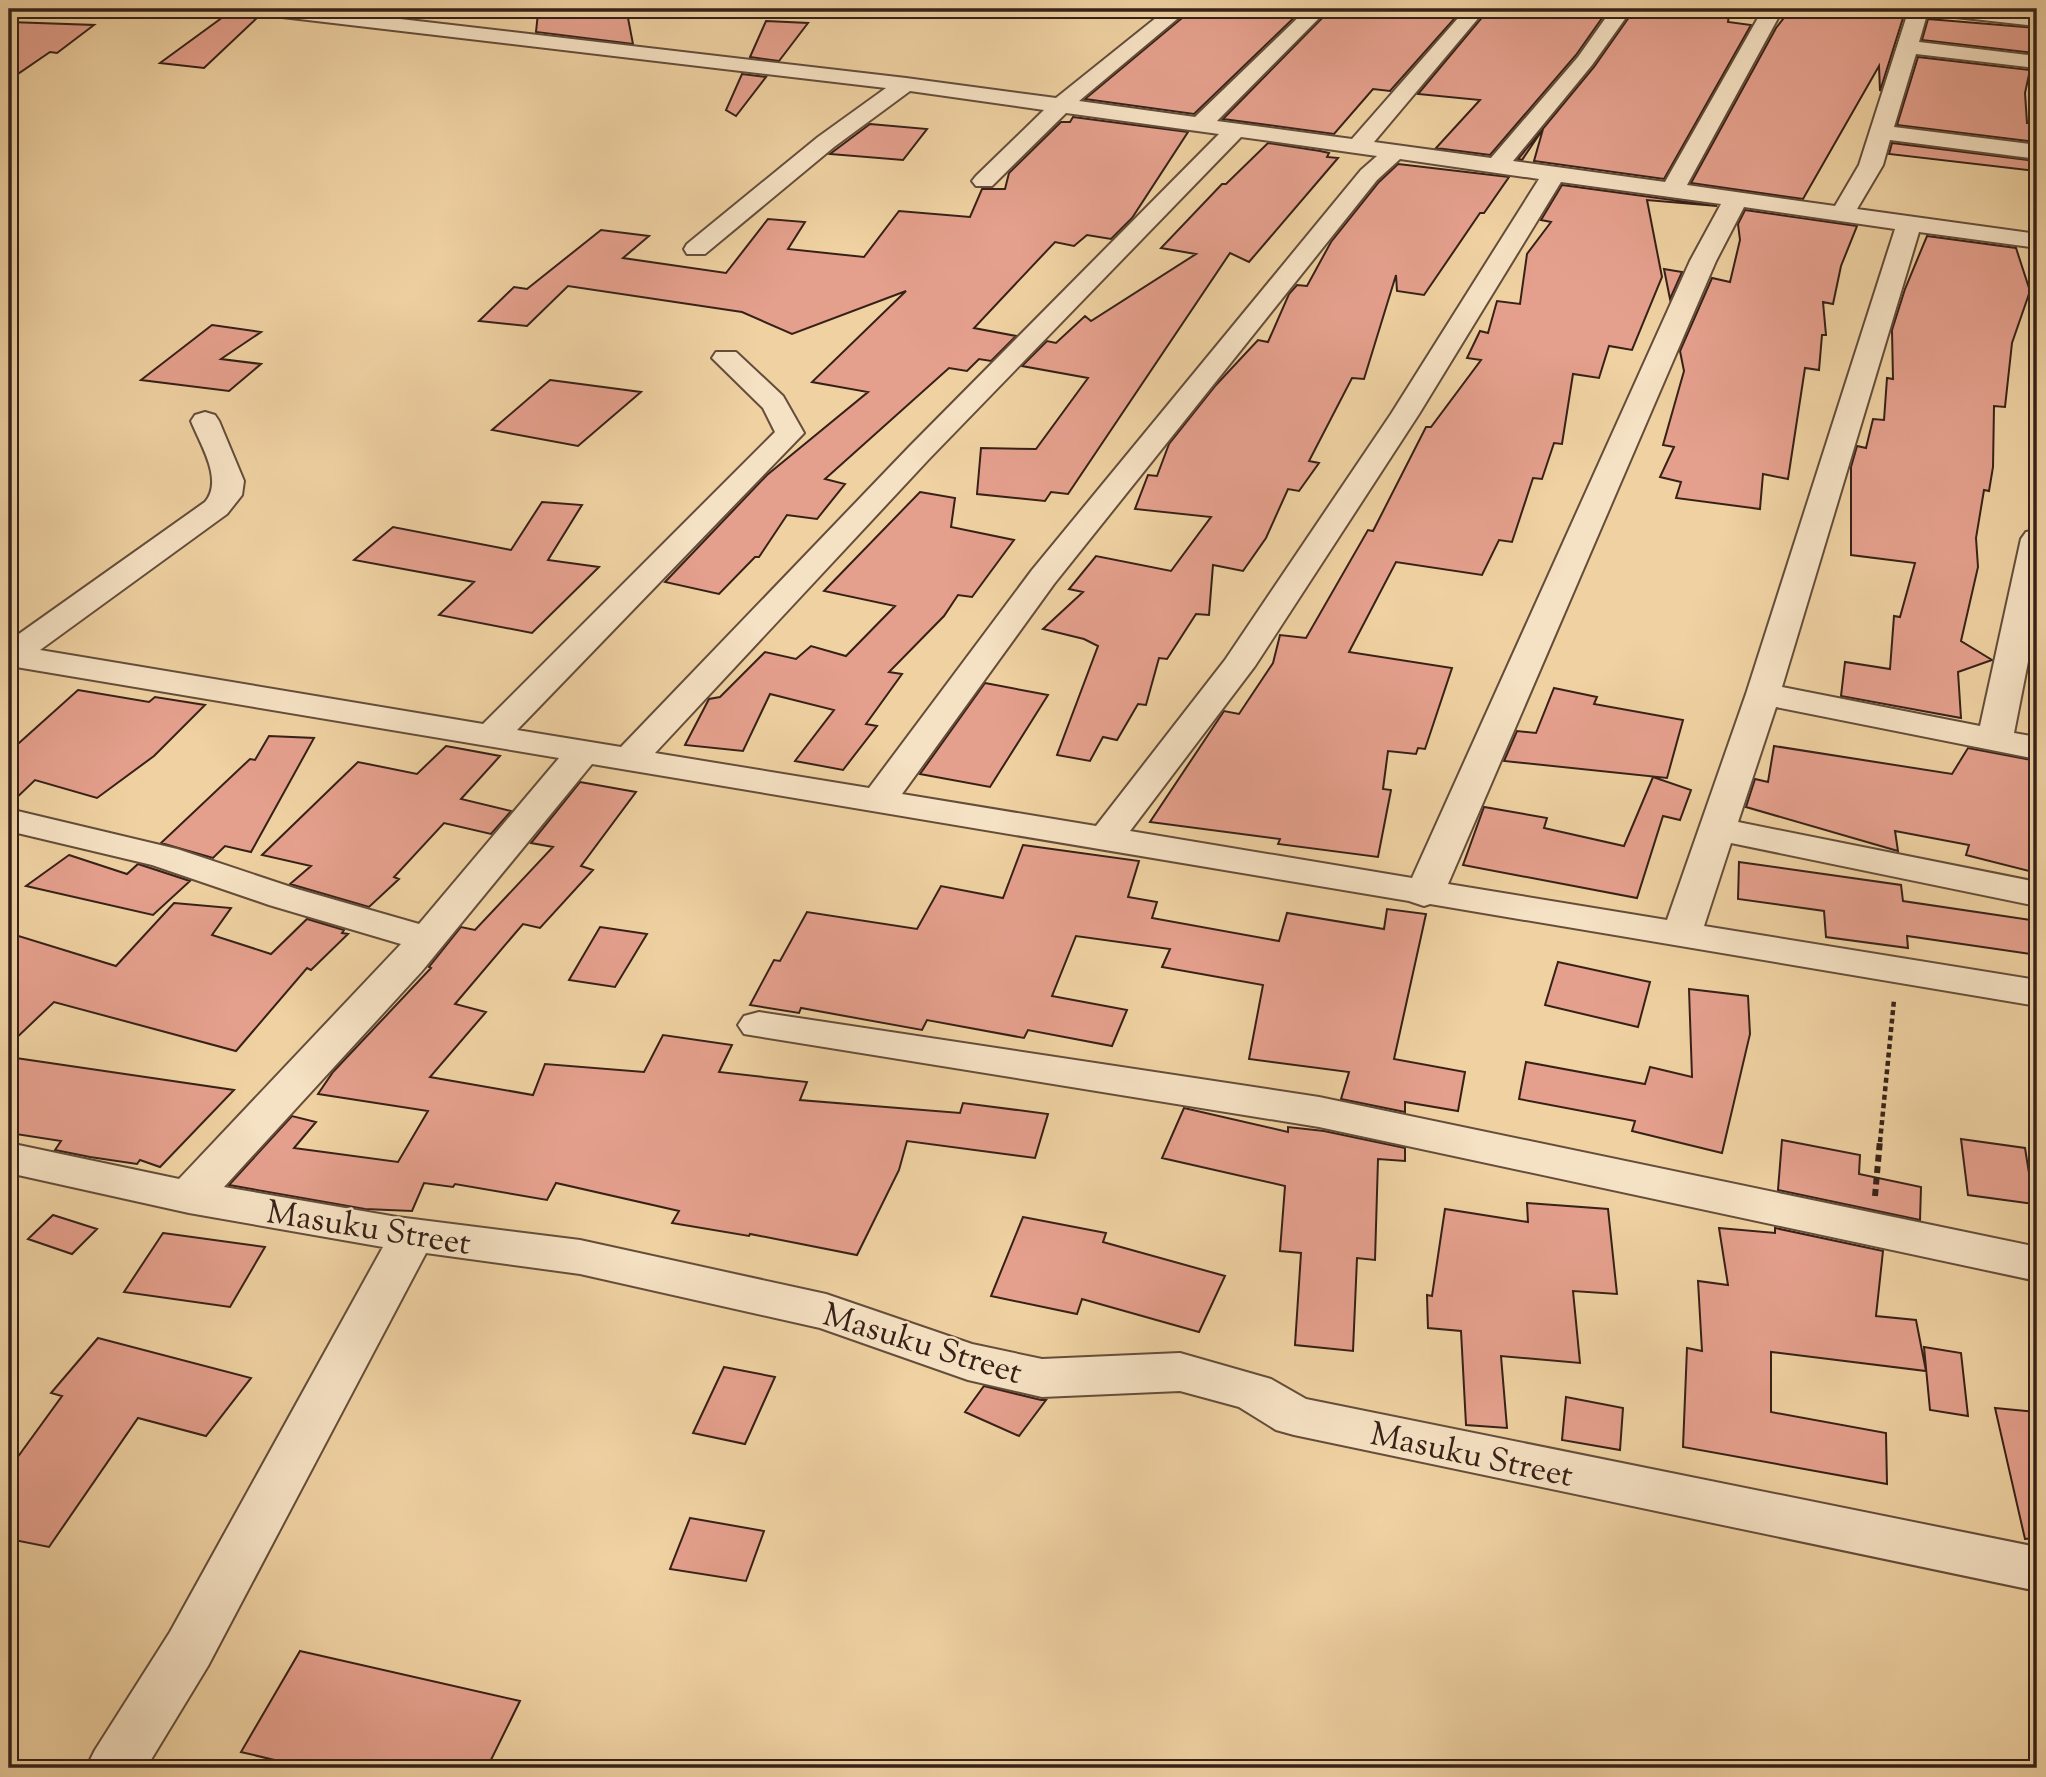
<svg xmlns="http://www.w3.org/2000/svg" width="2046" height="1777" font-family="'Sorts Mill Goudy',serif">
<rect width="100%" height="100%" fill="#efd1a2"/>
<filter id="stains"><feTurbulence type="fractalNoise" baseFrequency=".00286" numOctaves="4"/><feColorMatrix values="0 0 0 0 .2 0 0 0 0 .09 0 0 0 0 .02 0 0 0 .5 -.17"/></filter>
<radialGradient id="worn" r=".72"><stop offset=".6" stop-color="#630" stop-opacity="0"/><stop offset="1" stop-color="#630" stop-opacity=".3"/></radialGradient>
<!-- building -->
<path fill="#e5a08d" stroke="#362118" stroke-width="2" d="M234,9h19l7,6 -56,53 -44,-5z
M1210,9h93l-109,105 -109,-15 103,-86 16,2z
M1331,9h132l-73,82 -17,-2 -39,45 -111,-15z
M1489,9l118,2 -31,44 -86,100 -54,-7 44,-48 -62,-6z
M1643,9h87l-2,13 23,3 -87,154 -130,-18 9,-32 -21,31 -4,-1 76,-92 38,-54 8,1z
M1791,9h72l35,3 -1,5 6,1 -23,73 -1,-25 -76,133 -112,-16 85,-155z
M538,13l90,5 5,26 -97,-12z
M1928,19l109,9 -3,25 -112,-13z
M766,21l42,2 -29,38 -29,-4z
M9,22l85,3 -37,28 -7,-1 -41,28z
M1918,57l112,13 -5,23 2,30h10v19l-140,-17z
M742,74l24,3 -30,39 -10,-6z
M1073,117l115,15 -56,86 -21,21 -24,-4 -13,11 -19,-4 -81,86 42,8 -25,25 -12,-2 -12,12 -18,-3 -124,111 20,5 -28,35 -30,-4 -28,42h-4l-36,37 -54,-12 102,-107 101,-83 -56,-10 94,-91 -114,43 -50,-22 -174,-26 -41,40 -48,-5 35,-34 13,2 74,-59 48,6 -26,22 103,15 42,-54 37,3 -17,27 76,8 35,-46 71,6 12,-28h23l4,-16 52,-51h9z
M870,124l57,5 -24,31 -73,-6z
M1268,143l52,8 9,2 -2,4 11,1 -89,104 -19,-9 -162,241 -17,-2 -6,9 -68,-7 4,-46 55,1 52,-71 -66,-12 25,-25 9,2 29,-27 6,5 105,-67 -35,-6 61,-64h4z
M1892,143l145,18v10l-148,-17z
M1398,164l111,13 -25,36h-4l-56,82 -27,-4 -1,-16 -32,104 -12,-1 -43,83 10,2 -20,28 -11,-2 -22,49 -23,33 -30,-6 -4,50 -13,-1 -29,45 -8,-1 -13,47 -8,-1 -21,36 -14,-3 -13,24 -33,-6 41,-109 -14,-7 -41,-10 40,-37 -14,-3 27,-33 75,15 40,-54 -76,-8 13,-34 9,1 12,-32 47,-59 42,-45 10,2 21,-48 8,-9 10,1 24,-44 48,-60z
M1562,185l155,21 -70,-6 15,77 -30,73 -23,-4 -10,32 -26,-4 -11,70 -8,-1 -12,36 -9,-1 -21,64 -13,-2 -17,35 -86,-13 -47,90 103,16 -27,81 -7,-1 -2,6 -28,-3 -5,38 8,1 -13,67 -100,-13 2,-5 -130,-17 74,-111 15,3 34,-51 7,-28 26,3 62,-108 5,1 53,-104h5l50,-67 -14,-2 13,-27 8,2 9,-32 23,3 7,-50 24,-32 -10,-2z
M1745,210l112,16 -16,40 -8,38 -10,-2 3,33h-4l-3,35 -14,-2 -17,111 -25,-5 -3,35 -84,-11 5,-16 -21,-5 14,-30 -11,-2 21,-74 -4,-20 32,-73 18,4 10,-42 -2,-16z
M1927,236l89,12 14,43 -18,52 -7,64 -11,-1 -1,61 -4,24 -5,-1 -8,48 2,29 -17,74 31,19 -34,12 3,46 -120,-22 4,-34 45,7 4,-53 6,1 15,-54 -64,-8v-88l6,-21 9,2 7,-29 11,1 3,-42 6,1 -1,-49 13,-41z
M1664,269l18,3 -12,27z
M212,325l49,7 -40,27 40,5 -32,27 -88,-11z
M550,380l91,12 -63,54 -86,-16z
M920,492l35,6 -4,29 63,13 -42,57 -14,-2 -14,21 -55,56 13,2 -36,50 11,2 -34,44 -48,-9 39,-51 -64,-16 -27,57 -58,-6 24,-46 11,-2 45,-45 31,7 15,-13 35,10 49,-50 -71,-15z
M542,502l40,3 -34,55 51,7 -67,66 -93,-18 35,-33 -120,-22 39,-33 118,23z
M985,683l63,12 -58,92 -70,-13z
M1554,688l43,9 -3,7 89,16 -16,58 -163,-17 13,-30 19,2z
M78,690l71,12 6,-5 50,8 -51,51 -57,42 -62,-18 -26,25v-53z
M269,736l45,2 -63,114 -26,-6 -12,12 -52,-15 89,-84 5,1z
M446,746l54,10 -39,43 50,12 -20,23 -47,-11 -50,54 5,2 -30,28 -79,-23 21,-18 -49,-11 96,-93 59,12z
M1774,746l178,28 16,-26 69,13v112l-71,-18 3,-10 -74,-14 3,20 -152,-44 9,-28 13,3z
M1653,777l38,13 -11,30 -17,-4 -26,82 -174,-33 21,-58 63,11 -3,10 80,18z
M580,782l56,10 -55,74 12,4 -53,58 -17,-4 -68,80 31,8 -56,65 103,18 12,-31 99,8 19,-37 69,10 -13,27 88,10 -7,18 160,13 3,-10 85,11 -13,44 -128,-17 -8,29 -42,85 -107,-21 -1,2 -77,-13 7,-12 -123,-28 -9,17 -92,-16 -2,3 -29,-4 -12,28 -47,-2 -136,-24 63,-69 24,6 -22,26 104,14 30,-51 -110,-17 15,-22 98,-104 -2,-1 32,-40 14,3 78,-83 -22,-4z
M1023,845l116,16 -11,36 29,5 -5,16 127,23 8,-28 97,16 3,-20 39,5 -32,145 71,13 -7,39 -53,-9v10l-64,-13 8,-27 -100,-13 14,-74 -101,-18 8,-18 -94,-13 -24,60 75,14 -15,36 -84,-16 -4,8 -97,-18 -5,10 -121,-22 -2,5 -49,-8 24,-45 6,1 27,-49 110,17 24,-43 62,12z
M69,855l58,19 11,-10 52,17 -37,34 -127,-29z
M1739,862l162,23 2,16 134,20v34l-130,-19 1,12 -82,-11 -2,-26 -86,-12z
M174,903l57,5 -19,27 59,19 36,-35 37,11 -2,3 6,1 -37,36 -4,-2 -71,83 -182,-49 -45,43v-112l107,33z
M600,927l47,7 -32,53 -46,-7z
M1558,962l92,20 -12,45 -93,-22z
M1689,989l59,7 2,38 -28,119 -90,-22 3,-10 -116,-22 7,-37 119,22 5,-17 42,10z
M9,1057l225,33 -74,77 -20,-7 -3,4 -47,-7 -35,-7 6,-9 -52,-8z
M1184,1108l104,24v-5l36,4 81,17v13l-27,-2 -3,101 -18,-2 -4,93 -58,-6 6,-92 -21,-2 5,-65 -123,-28z
M1961,1139l64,9 9,56 -66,-9z
M1782,1140l78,15 -1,19 62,13 -1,33 -142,-30z
M1527,1203l81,6 9,85 -44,-3 7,72 -79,-7 6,72 -41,-3 -5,-94 -33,-3 -1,-33 5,1 13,-87 83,13z
M53,1215l44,14 -25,25 -44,-15z
M1023,1217l83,16 -3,9 122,34 -26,56 -117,-33 -5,15 -86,-18z
M1719,1228l56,5v-5l108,23 -7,65 40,4 10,51 -155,-19v60l115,21 1,51 -204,-37 4,-99 15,3 -4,-70 30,4z
M163,1233l102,14 -35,60 -106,-15z
M98,1338l153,40 -45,58 -68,-18 -89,129 -40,-8v-70l53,-73 -11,-3z
M1924,1347l37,6 7,63 -38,-6z
M724,1367l51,10 -30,67 -52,-11z
M984,1386l57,14h5l-27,36 -54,-24z
M1566,1397l57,11 -3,42 -58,-10z
M1995,1408l42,4v126l-12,1z
M690,1518l74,13 -18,50 -76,-12z
M300,1651l220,50 -33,67h-179l-67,-16z"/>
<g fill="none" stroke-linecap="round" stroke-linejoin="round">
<!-- minor casing -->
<g stroke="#644d3a" stroke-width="4">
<path id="minor" d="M255,9h59l592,69 150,20 111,-89h22l-110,92 116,16 112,-108h21l-111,112 135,18 114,-130h20l-112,133 117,16 87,-101 34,-48h20l-40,56 -79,96 152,21 98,-173h20l-96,176 148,21 24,-41 50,-156h80l48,5v12l-100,-11 -9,-4 -9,31 118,14v12l-121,-14 -22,73 143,18v14l-147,-19 -7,25 -26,44 180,25v14l-118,-16 -137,455 198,39 41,-187 5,-7 11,-2v86l-23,117 23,4v22l-261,-52 -38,115 299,60v24l-306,-63 -27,83 333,54v26l-607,-102 -6,2 -15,-5 -817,-137 -170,207 -198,216 173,30 183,23 246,54 146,50 70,15 138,-6 91,26 35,20 731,148v44l-743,-156 -18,-5 -37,-23 -59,-16 -138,6 -74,-17 -148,-52 -240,-54 -154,-21 -218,413 -62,102h-60l9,-18 75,-118 213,-385 -194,-34 -180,-40v-30l170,36 222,-235 -132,-39 -117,-40 -143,-34v-22l168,40 120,40 122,35 140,-166 -549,-92 -1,-25 196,-139c19,-22 -5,-58 -14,-81l4,-6 10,-3 10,3 4,6 25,60 -2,14 -15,19 -187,136 443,74 292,-292 -12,-24 -51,-50 4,-6h20l47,44 21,37 -287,297 104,17 288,-300 310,-313 -153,-21 -74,73h-16l-4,-5 4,-5 68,-66 -134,-19 -76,56 -129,107h-18l-3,-5 3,-5 131,-107 68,-49 -621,-73zM1241,137l136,19 -16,14 -329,400 -163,218 -214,-35 274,-294zM1400,159l139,20 -148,235 -166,246 -129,166 -194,-32 152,-210 323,-404zM1561,182l160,22 -31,57 -278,617 -282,-47 125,-165 164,-252zM1744,207l151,22 -149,465 -79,226 -219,-36 268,-623z
M759,1012l560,85 718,150v34l-718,-154 -575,-93 -6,-9 6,-9z"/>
</g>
<!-- path-far1 -->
<path stroke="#362118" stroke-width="4.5" stroke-dasharray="5 3.5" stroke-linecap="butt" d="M1880,1142l14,-142"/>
<!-- path -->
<path stroke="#362118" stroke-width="6" stroke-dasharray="7 4.5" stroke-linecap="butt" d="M1875,1196l5,-56"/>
<!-- minor -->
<use href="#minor" fill="#f5e1c3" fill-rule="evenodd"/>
</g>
<g text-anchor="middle" stroke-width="5" stroke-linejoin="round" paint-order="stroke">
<!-- near-street labels -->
<g font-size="33" fill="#362118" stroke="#f5e1c3">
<text transform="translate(369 1226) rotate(9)" y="12">Masuku Street</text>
<text transform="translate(923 1342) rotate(17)" y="12">Masuku Street</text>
<text transform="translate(1472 1453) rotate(12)" y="12">Masuku Street</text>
</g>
</g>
<!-- margin -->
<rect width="2046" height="1777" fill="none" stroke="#efd1a2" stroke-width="35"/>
<rect x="10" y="10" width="2025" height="1756" fill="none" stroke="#362118" stroke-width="3.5"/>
<rect x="18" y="18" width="2011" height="1742" fill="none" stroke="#362118" stroke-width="2"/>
<rect width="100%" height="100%" filter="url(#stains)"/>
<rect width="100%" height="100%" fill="url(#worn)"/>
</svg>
